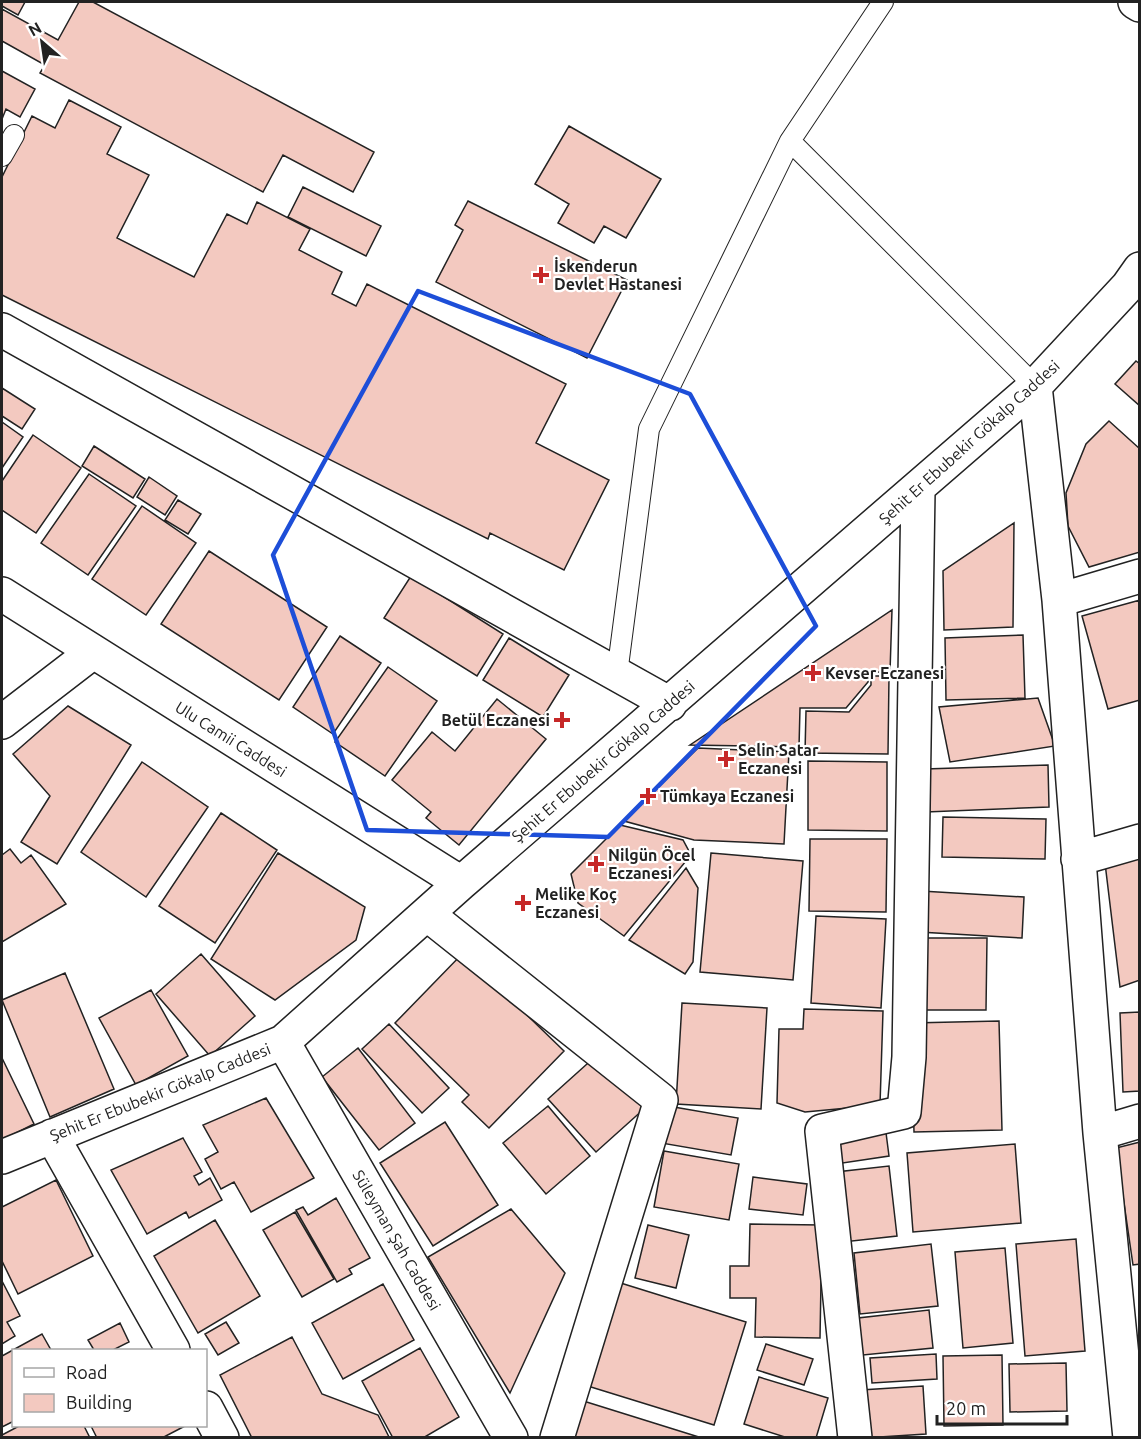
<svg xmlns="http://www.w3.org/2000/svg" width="1141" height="1439" font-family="Ubuntu,sans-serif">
<rect width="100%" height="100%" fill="#fff"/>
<!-- building -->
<path fill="#f3c9c0" stroke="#222" stroke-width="1.5" d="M2,2h23l-7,13 -16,-9z
M79,2h14l281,150 -21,40 -70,-37 -20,37 -223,-119 5,-8 -43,-24v-32l56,31z
M2,71l33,18 -15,28 -14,-8 -4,10z
M69,100l52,27 -14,27 42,21 -32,63 77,39 33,-63 20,10 10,-22 53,27 -11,21 43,22 -10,22 24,12 11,-22 199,100 -30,59 73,37 -45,90 -74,-37 -2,6 -486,-244v-118l30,-61 23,12z
M569,126l92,53 -35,59 -22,-12 -10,17 -36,-20 11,-19 -34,-20z
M303,187l78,39 -15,30 -78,-39z
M468,201l159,79 -40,78 -151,-76 27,-52 -8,-5z
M1136,361l4,3v42l-25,-22z
M2,388l33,21 -13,20 -20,-13z
M1109,421l31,28v103l-51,15 -21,-41 -2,-33 20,-49z
M2,422l21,15 -21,31z
M33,435l48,33 -45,65 -34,-23v-29z
M94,446l51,33 -12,19 -51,-32z
M89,474l47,32 -48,69 -47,-32z
M149,477l28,19 -12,19 -28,-18z
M178,500l23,14 -13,20 -23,-14z
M142,506l54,37 -50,72 -54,-36z
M1014,523l-1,104 -69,3 -1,-59z
M209,551l118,76 -48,73 -118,-76z
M411,576l92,58 -26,42 -93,-58z
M1140,600v100l-32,9 -26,-93z
M892,610l-2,62h-22v10l-22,26h-46l-1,39 -109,-2z
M1023,635l2,63 -79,2 -1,-62z
M340,636l41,27 -48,71 -40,-27z
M509,638l60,37 -26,42 -60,-37z
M388,667l49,34 -52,75 -50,-34z
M871,676h18l-1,78 -83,-1 1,-42 43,1 22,-27z
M1038,698l17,48 -105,16 -11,-55z
M497,699l49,40 -87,106 -33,-27 5,-6 -39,-32 40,-48 23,19z
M68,706l63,39 -74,119 -36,-22 29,-46 -37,-42z
M698,748l91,4 -5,92 -90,-4 -70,-19z
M808,761l79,1v69l-79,-1z
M142,762l66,45 -62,90 -65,-45z
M1048,765l1,42 -123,5 -1,-43z
M221,813l56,37 -62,93 -56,-37z
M943,817l103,2 -1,40 -103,-2z
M620,825l63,15 8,15 -67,81 -46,-33 -7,-29z
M810,839h77l-1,73 -77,-1z
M10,849l11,14 10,-8 35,49 -64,38v-87z
M1140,852v128l-20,7 -15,-124z
M278,853l87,54 -9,33 -81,60 -64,-41z
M711,853l92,8 -10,119 -93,-8z
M686,868l12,20 -5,74 -8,12 -56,-34z
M921,891l103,6 -2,41 -103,-6z
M816,916l70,3 -5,89 -70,-5z
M917,938h70l-1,72h-70z
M463,953l101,98 -75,77 -27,-26 7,-7 -74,-72z
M201,954l54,62 -45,40 -54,-62z
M65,973l49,116 -64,28 -48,-117z
M151,990l37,66 -52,29 -37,-67z
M682,1003l85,5 -6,101 -85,-5z
M804,1009l79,2 -3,94 -75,7 -28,-9 2,-74h24z
M1140,1012v79l-17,1 -3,-79z
M999,1021l3,109 -88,2 -3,-109z
M389,1024l60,64 -27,25 -60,-64z
M358,1048l57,75 -36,27 -57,-73z
M597,1055l48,53 -49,44 -48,-53z
M2,1058l32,66 -32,16z
M266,1098l48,80 -63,34 -17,-30 -13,7 -16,-30 13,-7 -15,-27z
M548,1106l42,50 -44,38 -43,-51z
M668,1106l70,12 -7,37 -70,-12z
M445,1122l53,83 -65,41 -53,-83z
M885,1125l4,31 -53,8 -4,-31z
M183,1138l19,34 -8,4 5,9 11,-7 12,22 -33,18 -3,-6 -39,22 -36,-64z
M1140,1142v122l-7,1 -17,-117z
M1015,1144l6,79 -108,9 -6,-79z
M664,1151l75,13 -10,56 -75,-13z
M889,1166l8,70 -54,6 -7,-70z
M753,1177l54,7 -4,31 -54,-6z
M56,1180l37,76 -75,38 -16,-33v-54z
M336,1198l34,60 -21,11 3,5 -15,8 -41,-72 7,-3 5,8z
M511,1209l54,64 -55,120 -82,-136z
M295,1212l39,67 -32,18 -39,-67z
M215,1220l45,76 -62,37 -44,-77z
M750,1224l72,1 -2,113 -65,-1 1,-39h-26v-32h19z
M648,1225l41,10 -13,53 -41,-10z
M1076,1239l9,112 -60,5 -9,-112z
M931,1244l7,62 -78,8 -6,-61z
M1005,1248l8,95 -50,5 -8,-96z
M611,1280l135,42 -32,103 -136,-42z
M2,1281l18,35 -13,6 8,14 -13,8z
M383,1284l31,56 -71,39 -31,-56z
M929,1310l4,38 -70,7 -5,-37z
M226,1322l13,21 -21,12 -13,-21z
M120,1323l9,19 -16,8h-19l-6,-10z
M42,1334l9,16h-37v71l-12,6v-71z
M292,1337l30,57 56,21 11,22 -137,1 -32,-63z
M766,1344l47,15 -9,26 -47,-15z
M420,1348l39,69 -36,21h-30l-31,-57z
M936,1354l1,25 -65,4 -2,-25z
M1002,1355l1,70 -59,1 -1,-70z
M1066,1363l1,48 -57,1 -1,-48z
M759,1377l69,21 -12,40h-28l-44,-14z
M923,1386l3,48 -62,4 -3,-48z
M577,1399l125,39h-137z
M19,1426h65l6,12h-88v-3z
M91,1426h94l-23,12h-65z"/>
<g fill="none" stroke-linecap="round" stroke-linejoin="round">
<!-- lane casing -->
<g stroke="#222" stroke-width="22">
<path id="lane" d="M790,141l93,-139
M2,156l12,-21
M617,674l32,-245 141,-288 245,245"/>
</g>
<!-- street casing -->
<g stroke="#222" stroke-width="36">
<path id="street" d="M1135,2l5,3
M2,330l668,374
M1035,386l24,214 41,533 30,305
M2,594l459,289
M1059,600l81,-24
M2,722l91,-70
M1078,859l62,-18
M427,914l234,186 -104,338
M283,1042l228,396
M1100,1133l40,-12
M52,1136l121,214
M2,1157l281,-115 178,-159 574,-497 93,-100 12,-17
M206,1408l16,30
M855,1438l-33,-307 82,-19 5,-55 9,-567"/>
</g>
<!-- lane -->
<use href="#lane" stroke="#fff" stroke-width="20"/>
<!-- street -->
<use href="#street" stroke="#fff" stroke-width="33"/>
</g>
<!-- marked area -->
<path fill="none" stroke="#1d4ed8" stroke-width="4.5" stroke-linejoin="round" d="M418,291l272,103 126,232 -208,211 -241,-7 -94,-275z"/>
<!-- markers -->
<g fill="#c62828" stroke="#fff" stroke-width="2">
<path d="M538 266h6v6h6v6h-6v6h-6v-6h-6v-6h6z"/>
<path d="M810 664h6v6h6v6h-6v6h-6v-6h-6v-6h6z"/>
<path d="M559 711h6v6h6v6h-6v6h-6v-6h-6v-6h6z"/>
<path d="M723 750h6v6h6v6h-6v6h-6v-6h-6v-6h6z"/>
<path d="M645 787h6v6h6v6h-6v6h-6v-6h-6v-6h6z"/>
<path d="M593 855h6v6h6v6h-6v6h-6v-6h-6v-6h6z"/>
<path d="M520 894h6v6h6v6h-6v6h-6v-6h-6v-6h6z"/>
</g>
<g text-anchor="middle" stroke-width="4.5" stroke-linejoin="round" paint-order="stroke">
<!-- poi labels -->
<g font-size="16" font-weight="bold" fill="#222" stroke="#fff" text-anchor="start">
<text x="554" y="272">İskenderun<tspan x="554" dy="18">Devlet Hastanesi</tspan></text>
<text x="825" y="679">Kevser Eczanesi</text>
<text x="550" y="726" text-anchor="end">Betül Eczanesi</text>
<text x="738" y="756">Selin Satar<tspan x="738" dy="18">Eczanesi</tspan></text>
<text x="660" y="802">Tümkaya Eczanesi</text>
<text x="608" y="861">Nilgün Öcel<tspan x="608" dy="18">Eczanesi</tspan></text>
<text x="535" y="900">Melike Koç<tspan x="535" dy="18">Eczanesi</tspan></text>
</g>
<!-- street labels -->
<g font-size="16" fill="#222" stroke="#fff">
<text transform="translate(969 442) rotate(-42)" y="6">Şehit Er Ebubekir Gökalp Caddesi</text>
<text transform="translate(231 739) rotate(32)" y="6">Ulu Camii Caddesi</text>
<text transform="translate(603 761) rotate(-41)" y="6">Şehit Er Ebubekir Gökalp Caddesi</text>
<text transform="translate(160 1092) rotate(-22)" y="6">Şehit Er Ebubekir Gökalp Caddesi</text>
<text transform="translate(397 1240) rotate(60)" y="6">Süleyman Şah Caddesi</text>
</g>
</g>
<!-- border -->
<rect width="1141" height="1439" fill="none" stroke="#222222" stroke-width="6"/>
<!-- legend -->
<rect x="12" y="1349" width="195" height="78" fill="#ffffff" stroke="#a7a7a7" stroke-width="1.5"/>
<rect x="24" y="1368" width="30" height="9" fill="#ffffff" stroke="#a7a7a7" stroke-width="1.5"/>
<text x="66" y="1379" font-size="18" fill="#222222">Road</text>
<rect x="24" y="1394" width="30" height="18" fill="#f3c9c0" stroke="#a7a7a7" stroke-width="1.5"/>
<text x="66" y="1409" font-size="18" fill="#222222">Building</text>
<!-- north arrow -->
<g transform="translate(42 42) rotate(331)" stroke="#ffffff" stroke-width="4.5" paint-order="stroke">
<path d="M0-4.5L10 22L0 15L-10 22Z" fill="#222222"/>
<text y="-9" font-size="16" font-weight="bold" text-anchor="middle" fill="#222222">N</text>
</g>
<!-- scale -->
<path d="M937 1415v9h130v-9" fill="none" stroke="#222222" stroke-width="3"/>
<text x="946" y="1415" font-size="18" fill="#222222" stroke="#ffffff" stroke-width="4.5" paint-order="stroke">20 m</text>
</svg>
